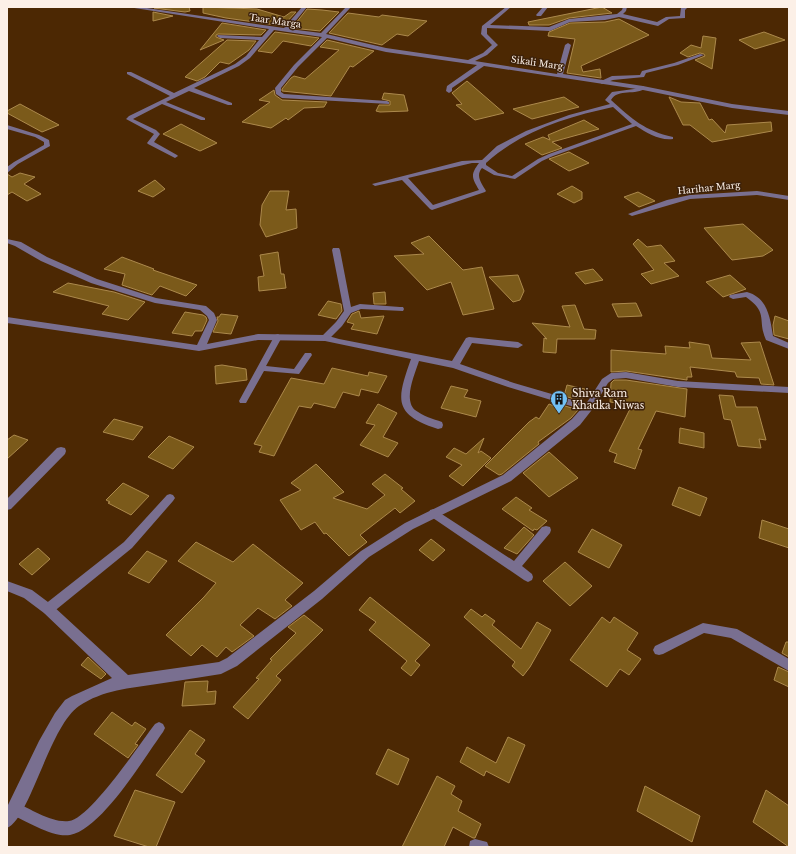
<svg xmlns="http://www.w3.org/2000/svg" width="796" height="854" font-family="'Libre Baskerville',serif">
<rect width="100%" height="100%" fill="#4c2803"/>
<!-- building -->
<path fill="#7b5a1a" stroke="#ac894c" d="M189,7l1,4 -5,1 -31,-4z
M203,7l54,2 27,8 7,-5h5l-13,14 -57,-8 -23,-5z
M602,7l10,6 -43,5 -20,7h-20l-1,-3z
M307,9l15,1 17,2 -19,19 -28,-3z
M153,12l20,4 -20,5z
M348,13l31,4 3,-2 45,6 -19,15 -11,-2 -15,11 -53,-12z
M619,19l30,16 -68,31 2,6 17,-3 1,9 -34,-5 8,-34 -27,-3 1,-4 21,-9 35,-1z
M222,23l44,7 -5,5 -43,-1 -2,1v2l8,3 -24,10z
M275,32l44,6 -8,8 -28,-5 -11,12 -14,-2z
M764,32l21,8 -30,9 -16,-9z
M703,36l13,2 -4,31 -17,-9 10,-4 -1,-2 -4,-1 -12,4 -8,-4 11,-8 10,3z
M227,40l29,1 -7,9 -20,14 -9,-2 -15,15 -8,4 -12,-4z
M327,40l47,11 -21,16 -3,-1 -19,30 -49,-5v-2l9,-11 3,-2 11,3 34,-29 -19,-3z
M467,81l37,32 -29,7 -19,-15 6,-1 -10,-11z
M274,90l1,5 7,5 45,2 -3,5 -20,1 -16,12 -2,-2 -15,10 -29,-6 28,-20 -11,-2z
M384,93l20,2 4,16 -28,1 -4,-1 3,-6h11v-4l-8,-2z
M564,97l15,10 -47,12 -19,-10z
M669,97l12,5 19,1 9,17 3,-1 13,14 2,-8 44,-3 1,9 -60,11 -22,-17h-7z
M20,104l39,21 -17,7 -35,-19v-2z
M584,120l15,9 -47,13 10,6 -20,7 -17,-11 18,-7 7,3 -2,-5z
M181,124l36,19 -17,8 -37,-17z
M569,152l20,11 -20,8 -20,-12z
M20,173l15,4 -11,7 17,10 -14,7 -15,-9 -5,3v-21l5,3z
M155,180l10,9 -12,8 -15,-6z
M572,186l10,6v7l-8,4 -17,-9z
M270,191h19l-3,19 10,-1 1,19 -31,9 -6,-12 2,-20z
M638,192l17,9 -16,6 -15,-10z
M743,224l30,26 -10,6 -31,4 -28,-32z
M429,236l34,34 19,-3 12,42 -31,6 -12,-33 -24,8 -33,-34 30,-2 -13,-11z
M638,239l9,8 14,-2 14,16 -11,2 15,13 -28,8 -10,-10 13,-4 -21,-26z
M278,252l3,22h3l2,14 -27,3 -1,-14 6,-1 -4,-21z
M122,257l32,12 -1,1 44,15 -11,11 -26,-10 -8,9 -30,-10 3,-11 -21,-5z
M593,269l10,11 -18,4 -10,-11z
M518,275l6,16 -4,9 -7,2 -24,-25z
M730,275l16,14 -23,8 -17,-15z
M68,283l46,9 31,10 -17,18 -26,-6 7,-8 -56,-14z
M385,292l1,12h-12l-1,-11z
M328,301l13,3 1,7 -6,8 -18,-4z
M636,303l6,13 -24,1 -6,-13z
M575,305l9,24 12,1 -1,9h-38l-1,14 -13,-1 1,-14 3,1 -15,-16 38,4 -8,-21z
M359,311l2,7 23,-2 -7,18 -26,-5 3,-5 -7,-2 5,-8z
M185,312l18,3 3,2 1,3 -5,11h-7l-3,5 -20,-3z
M221,314l17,2 -7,18 -18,-2 5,-11 -1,-4h2z
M775,316l14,5v18l-15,-4 -1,-10z
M689,342l20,3 3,13 39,2 -10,-17 19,-1 14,43 -13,-1 -2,-6 -22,-1 -2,-5 -45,-5 2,10h-5v3l-61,-9 -15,1v-22l55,4 -1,-8 25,2z
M222,365l24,4 1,11 -31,4 -1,-18z
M332,368l36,8 1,-4 18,4 -9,17 -17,-4 -2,7 -16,-4 -8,16 -21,-5 -3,5 -12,-2 -25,50 -15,-4 3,-6 -8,-2 37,-66 33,6z
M614,380h12l61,9 -2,28 -29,-6 -18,38 4,1 -7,19 -21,-7 3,-8 -8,-3 23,-46 -22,-3 1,-19z
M567,385l18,4 -3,12 -18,-5z
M451,386l17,4 -4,7 17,4 -5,16 -35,-9z
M719,395l14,1 3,11h21l9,33 -7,-1 2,9 -23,-2 -7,-26 -7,-1z
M378,404l19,9 -14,24 15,6 -10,14 -28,-12 15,-20 -9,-2z
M549,404l12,5 1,-4 16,5 -7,8 -33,24 1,2 -37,30 -3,1 -14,-9 44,-44 7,-5 3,2z
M114,419l29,8 -10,13 -30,-8z
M680,428l24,5v15l-25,-5z
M14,435l14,5 -21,19v-19z
M169,436l25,11 -21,22 -25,-12z
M484,438l-6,15 3,-2 10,7 -28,28 -14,-10 13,-11 -16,-8 8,-9 12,6z
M549,452l29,26 -29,19 -26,-24z
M316,464l28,28 -11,6 34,11 18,-14 -13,-11 13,-10 18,14 -2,1 14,12 -15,12 -5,-5 -35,27 7,7 -18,14 -23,-23 -2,1 -9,-12 -14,8 -21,-30 21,-10 -10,-7z
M123,483l26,13 -18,19 -23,-12 2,-1 -4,-2z
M679,487l28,11 -7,18 -28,-11z
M516,497l16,11 -3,2 18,11 -10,9 -3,-1 -1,2 -31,-22z
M762,520l27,9v19l-30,-10z
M524,527l10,8 -17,19 -13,-6z
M592,529l30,16 -13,23 -31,-16z
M431,539l14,11 -12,11 -14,-11z
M196,542l37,20 20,-18 50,39 -18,17 7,6 -17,13 -17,-11 -18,17 14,11 -22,16 -6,-5 -9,10 -15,-12 -11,11 -25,-21 38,-38 12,-14 -38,-22z
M38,548l12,11 -18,16 -13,-11z
M147,551l20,10 -18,22 -21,-10z
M565,562l27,24 -22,20 -27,-25z
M370,597l60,48 -15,16 5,4 -9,11 -10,-8 6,-7 -38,-31 7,-8 -17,-12z
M471,609l11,8 3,-3 10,7 -3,4 29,24 16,-27 14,8 -21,37 -7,9 -11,-10 3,-4 -51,-45z
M304,615l19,15 -47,46 5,4 -33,39 -15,-12 26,-28 -3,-1 16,-18 -2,-1 26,-26 -8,-6z
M602,617l8,6 4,-6 24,16 -11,17 14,9 -12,16 -9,-6 -13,18 -37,-27z
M786,642h3v15l-7,-4z
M88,657l18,17 -5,5 -20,-14z
M778,667l11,5v15l-15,-7z
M208,681l-1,11 9,-1 -1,13 -33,2 3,-24z
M112,712l20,14 3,-4 11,7 -11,15 3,1 -10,13 -34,-24z
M190,730l15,10 -10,14 10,7 -23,32 -26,-18z
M508,737l17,8 -16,38 -23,-12 -2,5 -24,-14 7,-15 29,16z
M388,749l21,10 -11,26 -22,-11z
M437,776l18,10 -4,8 11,7 -4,10 23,13 -6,14h-2l-20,-11 -9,20h-42z
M645,786l55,30 -8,26 -55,-31z
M135,790l40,12 -19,45h-7l-35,-11z
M766,790l23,16v41l-36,-25z"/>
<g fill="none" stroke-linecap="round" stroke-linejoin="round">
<!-- service -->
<path fill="#796f90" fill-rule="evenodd" d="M700,54l4,1 -26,10 -32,8 -2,4 -31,3 -11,4 -3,-2 13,-6 28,-1 2,-4 32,-8z
M643,86l3,2c-10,8 -28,0 -35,12 21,19 34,31 62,37v2c-13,2 -26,-6 -37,-13l-83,30 -11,5 -27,18 -21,-4 -12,-7c-7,8 0,16 4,23l-1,1 -53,18 -2,-1 -28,-29 -27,6 -3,-2 90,-23 20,-1 15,-14 29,-15 43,-16 41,-11 -5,-4 7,-8 22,-3zM613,107l19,17 -83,30 -11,5 -26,17 -14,-3 -12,-8v-2c35,-32 81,-46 127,-56zM472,163h7c-9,12 -7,15 0,27l-46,15 -25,-27z
M333,248h6l1,2 11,57 9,-3 40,3h3l1,2 -1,2 -42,-2 -10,4 -9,13 -14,14h-6l-1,-2 1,-2 14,-14 8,-11 -12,-61z
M747,292c21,6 23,26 26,44l16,7v6l-23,-9c-9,-20 3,-27 -20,-43l-13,2 -4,-2 1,-2z
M278,334l4,3 -16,29 28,3 11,-16h6l1,2 -13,19 -35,-3 -18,32h-6l-1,-2 36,-66z
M170,494l3,1 2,3 -2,3 -41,47 -80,65 -4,1 -4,-1 -1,-4 1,-4 80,-63 43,-47z
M434,509l80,52 28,-34 4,-1 4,1 1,3 -1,3 -28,33 10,8 1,3 -1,3 -4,2 -4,-2 -94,-64 -1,-3 1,-3z
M703,623l34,6 52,30v12l-58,-33 -27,-5 -41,21 -4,1 -4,-1 -2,-4 2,-4z
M159,722l4,2 2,4 -2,4c-19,26 -61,97 -93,103 -17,3 -44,-14 -60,-21l-2,-5 2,-5 5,-2c16,7 36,21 54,19 21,-2 72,-79 86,-97z
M475,839l12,3 2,5h-20l1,-6z"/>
<!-- minor -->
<path fill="#796f90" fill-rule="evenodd" d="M128,7h12l144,21 18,-21h5l-18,22 32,4 25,-26h5l-25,27 60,14 82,12 15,-7 9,-8 -11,-11 1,-8 24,-19h5l-21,18 59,2 20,-8 48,-5 5,-4 1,-3h4l-1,4 -3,3 34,8 9,-5 14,-1 1,-8 7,-1 -3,3v8l-16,1 -11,7 -39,-9 -14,3 -35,2 -20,9 -63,-3v6l11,11 -11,10 -12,6 82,13 8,-29 3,-2 3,2 -8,29 80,12 89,18 57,7v4l-57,-7 -89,-18 -159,-24 -32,22v3l-3,2 -3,-2 1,-5 30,-21 -91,-13 -59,-14 -29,29 -17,21v4l3,2 103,7 2,1v2l-107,-6 -6,-4 -1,-6 19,-23 28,-28 -48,-7 -24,28 -11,8 -45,22 38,15v2h-4l-39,-14 -23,11 39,16v2h-4l-39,-16 -29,15 23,11 4,4 -6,8 23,13 1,1 -3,2 -27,-14 -1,-1 7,-9 -28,-15 3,-3 41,-20 -43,-22v-2h4l43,21 61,-29 11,-8 13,-16 -39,-2 -3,-2 1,-1 44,2 7,-8z
M543,7h5l-7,9h-4l-1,-1z
M7,125l32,10 10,5 1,6 -32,18 -11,9v-6l7,-5 30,-17v-3l-9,-5 -28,-8z
M757,191l32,5v4l-32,-5 -67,4 -58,17 -4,-2 39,-14 23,-5z
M7,239l14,3 26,15 50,22 59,19 50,8 8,7 3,7 -10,24 51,-10 67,1 14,4 113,22 14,-23 3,-1 49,5 5,3 -5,3 -46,-5 -12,21 54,19 72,21 16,-25 9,-6 15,-1 52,9 111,6v6l-111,-6 -52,-9 -13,1 -5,4 -17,28 -11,14 -69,56 -98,48 -44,28 -47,42 -85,67 -16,8c-21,3 -42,7 -64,10 -27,4 -54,6 -78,22 -30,21 -49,113 -72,122v-21l32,-66 16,-28 10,-13 7,-4 40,-18 -68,-65 -20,-15 -17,-7v-10l25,9 20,15 76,70 91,-13 8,-4 87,-67 47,-40 44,-28 98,-48 69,-56 9,-10 -73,-22 -55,-19 -34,-7c-4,13 -16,38 -4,49 8,6 18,9 27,12l1,3 -1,3 -4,1c-46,-15 -41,-30 -27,-70l-86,-18 -67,-1 -59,11 -192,-28v-6l190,28 12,-25 -2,-4 -7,-6 -45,-7 -64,-20 -50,-22 -26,-15 -8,-3z
M61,447l4,1 1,3 -1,3 -54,55 -4,1v-11l50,-51z"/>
</g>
<!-- icons -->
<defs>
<g id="building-pin" transform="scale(0.9)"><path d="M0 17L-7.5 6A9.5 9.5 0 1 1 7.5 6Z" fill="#72c1f5" stroke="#3c210a"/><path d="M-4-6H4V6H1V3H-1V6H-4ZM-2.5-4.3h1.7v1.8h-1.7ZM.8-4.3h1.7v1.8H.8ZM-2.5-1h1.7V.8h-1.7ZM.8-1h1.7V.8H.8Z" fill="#111"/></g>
</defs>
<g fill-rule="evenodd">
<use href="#building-pin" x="559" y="399"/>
</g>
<g text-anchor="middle" stroke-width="3" stroke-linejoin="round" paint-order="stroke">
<!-- far-street labels -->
<g font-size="9" fill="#fcf0e7" stroke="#3c210a">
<text transform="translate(275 21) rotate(8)" y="3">Taar Marga</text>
<text transform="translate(537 63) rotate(8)" y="3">Sikali Marg</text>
<text transform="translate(709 188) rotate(-6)" y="3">Harihar Marg</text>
</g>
<!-- poi labels -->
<g font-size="10" fill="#fcf0e7" stroke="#3c210a" text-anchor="start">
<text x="572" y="397">Shiva Ram<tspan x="572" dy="12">Khadka Niwas</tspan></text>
</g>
</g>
<!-- border -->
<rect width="796" height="854" fill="none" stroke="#fcf0e7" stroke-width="16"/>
</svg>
